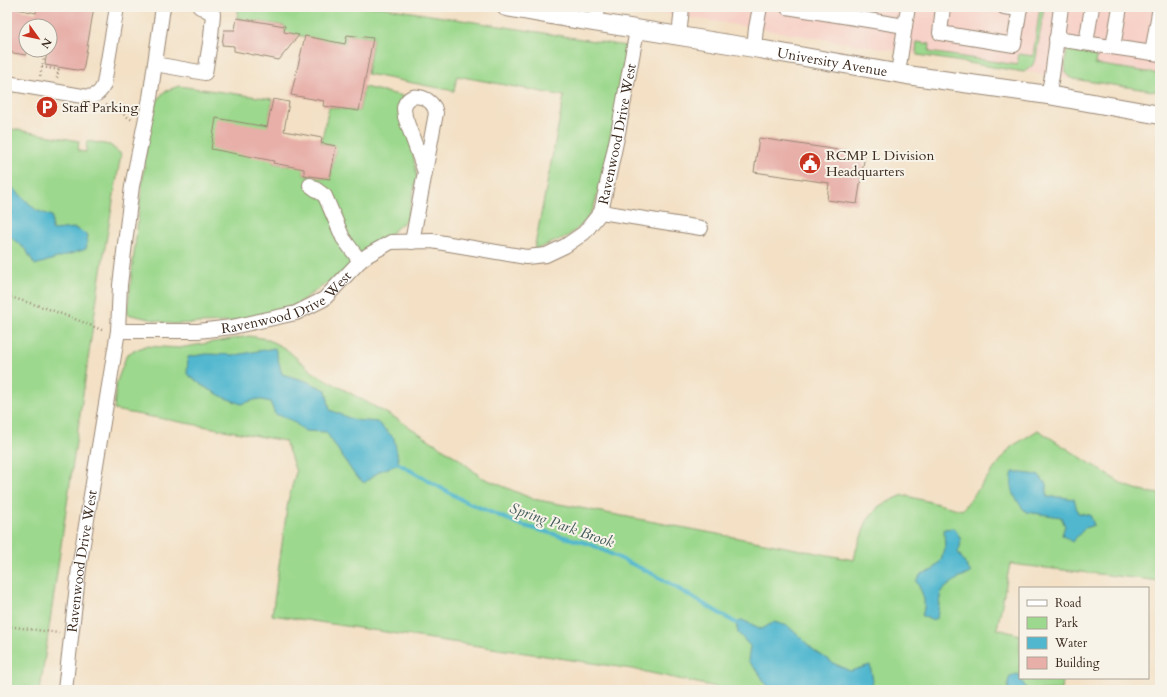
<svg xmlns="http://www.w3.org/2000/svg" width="1167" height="697" font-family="Cardo,serif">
<rect width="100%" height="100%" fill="#f7f3e8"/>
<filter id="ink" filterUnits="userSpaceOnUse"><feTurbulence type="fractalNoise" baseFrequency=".025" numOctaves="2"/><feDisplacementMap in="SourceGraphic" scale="8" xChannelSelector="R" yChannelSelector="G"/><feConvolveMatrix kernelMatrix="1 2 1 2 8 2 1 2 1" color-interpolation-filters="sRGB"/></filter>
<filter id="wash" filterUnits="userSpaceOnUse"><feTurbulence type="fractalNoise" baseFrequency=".012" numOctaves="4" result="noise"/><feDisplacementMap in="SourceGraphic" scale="16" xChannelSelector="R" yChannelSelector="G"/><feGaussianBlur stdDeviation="0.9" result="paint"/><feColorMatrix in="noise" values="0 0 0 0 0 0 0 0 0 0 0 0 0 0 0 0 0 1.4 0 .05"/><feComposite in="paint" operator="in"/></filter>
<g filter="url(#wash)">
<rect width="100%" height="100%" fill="#f3e0c5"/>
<!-- built -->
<path fill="#f7d1c7" d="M625,7h535v85l-90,-13z"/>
<!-- green -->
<path fill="#9cd88d" stroke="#6c8156" d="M238,7h142l252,40 -28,126 -11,36 -11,16 -14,11 -34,14 30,-154 -107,-20 -3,15 -87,-17 6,-36 -26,-3 -2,9 -49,-9 -2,7 -11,-1 2,-15 -48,-8z
M1040,7h4l-8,51 -4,8 -8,6 -106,-17 -2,-4 1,-9 13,2 -1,8 88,13 2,-11 14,2z
M1069,48l28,3 -2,13 65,10v18l-87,-13 -7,-5c-1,-9 -2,-19 3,-26z
M179,86l94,13 -8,40 13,3 -5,21 16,3 16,-2 -1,11 26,4 6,-33 -15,-3 8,-36 30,4 5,-24 39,9 14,81 -10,42 -17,15 -46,37 -53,37 -62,14 -57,2 -45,-10 18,-155 6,-40 5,-17 6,-8 6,-4z
M7,128l72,13 -1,10 8,1 1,-11 23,4 11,9 -21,123 -60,413h-33z
M249,336l18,3 19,10 28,24 83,46 62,40 22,18 52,22 321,61 2,-10 11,-29 12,-15 24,-11 59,15 49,-63 27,-17 86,55 21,7 15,2v87l-150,-17 -13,65 23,6v43h43l-1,12h-344l-2,-3 -84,-18 -360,-54 16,-114 8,-29 -7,-20 -4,-11 -171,-31 2,-26 11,-30 18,-8 34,2z"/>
<!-- water -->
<path fill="#51b7cf" stroke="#467076" d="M7,185h3l26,25 16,6v14l23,-2 13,7 -2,14 -51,16 -9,-15 -19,-16z
M275,348l7,26 24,7 20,9 4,20 24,10 23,2 17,16 5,26 -19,7 -16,12 -10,-9 -28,-42 -21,-1 -14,-11 -16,-6 -5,-12 -12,-3 -17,5 -18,-7 -20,-11 -16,-12 1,-17 18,-3 30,1z
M1013,472l26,3 8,10v12h13l14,2 4,14 12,2 4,10 -9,3 -13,14 -10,-7 3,-9 -4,-9 -35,-5c-10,-11 -18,-24 -13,-40z
M953,528c8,9 10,13 5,24l13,21 -11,4 -19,14 -4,27 -6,2 -9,-4c5,-15 1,-22 -6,-35l5,-7 12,-4 8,-10 4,-11 -1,-20z
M742,620l20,9 12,-7 14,4 27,25 18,12 17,8 20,-6 3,16 -3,9h-101l-10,-17 -11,-12 2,-15 -12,-13 -2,-10z
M1018,674l9,16h-19v-8l2,-6z"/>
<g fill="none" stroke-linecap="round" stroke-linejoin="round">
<!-- stream -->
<path stroke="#51b7cf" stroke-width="4" d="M399,464l65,37 57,24 69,19 65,31 81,48"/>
</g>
<g id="blocks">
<!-- building -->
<path fill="#e7afa8" d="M7,7l29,6 1,-6h57l-11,64 -38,-6 2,-15h3v-24h-24v29l-19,-3z
M237,18l48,8 -1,6 15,3 -20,25 -45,-9v-5l-12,-1 2,-15h11z
M347,35l26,3 -14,73 -36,-5 1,-5 -33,-6 14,-59 40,8z
M273,99l16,3 -5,29 38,7 -1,5 15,3 -6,33 -26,-4v-6l-31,-6 1,-2 -63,-12 5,-31 51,9z
M759,138l106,16 -8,50 -30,-4 2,-17 -75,-11z"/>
</g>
</g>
<g filter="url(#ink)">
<use href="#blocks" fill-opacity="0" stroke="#978572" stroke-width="1"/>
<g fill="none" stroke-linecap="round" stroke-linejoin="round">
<!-- minor casing -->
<g stroke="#978572" stroke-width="16">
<g id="minor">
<path d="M787,7l118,19 -7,47"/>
<path d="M943,7l-3,26 74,12 6,-38"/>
<path d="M1004,7l16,2"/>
<path d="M596,23l2,-16"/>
<path d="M905,26l3,-19"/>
<path d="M679,37l3,-30"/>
<path d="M1056,39l104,15"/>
<path d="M1086,43l6,-36"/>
<path d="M1113,47l7,-40"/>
<path d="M754,48l2,-20 4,-21"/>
<path d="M1152,53l8,-46"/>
<path d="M155,64l50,9 6,-36 2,-23 -10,-6 -3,-1"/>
<path d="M7,83l81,14c9,-1 13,-5 16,-13l13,-77"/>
<path d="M1048,95l4,-19 9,-69"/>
<path d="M310,185l15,11 18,42 17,23"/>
<path d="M601,212l100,16"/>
<path d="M412,242l24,-129c-1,-2 -1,-5 -2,-6 -7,-12 -27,-16 -30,1 0,3 1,6 1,9l20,55"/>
<path id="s1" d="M118,331h80l34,-4 64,-14 28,-14 36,-38 8,-6 23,-13 41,-1 94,16 20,-2 19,-9 19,-13 17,-21 17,-79 19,-103"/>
<path id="s2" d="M65,690l14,-122 39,-237 2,-46 12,-99 18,-88 13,-91"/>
</g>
</g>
<!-- major casing -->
<g stroke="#978572" stroke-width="20">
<g id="major">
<path id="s3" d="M506,7l56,10 192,31 153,27 141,20 112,20"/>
</g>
</g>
<!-- path -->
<path stroke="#978572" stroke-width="2.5" stroke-dasharray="1 3" stroke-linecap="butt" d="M42,67l17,3
M40,76l4,-17
M57,78l2,-11
M106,105l17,9 9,6
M7,296l39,12 34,13 24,10
M7,626l52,7"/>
<!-- minor -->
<use href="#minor" stroke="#fff" stroke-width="14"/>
<!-- major -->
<use href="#major" stroke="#fff" stroke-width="18"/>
</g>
</g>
<!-- icons -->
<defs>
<g id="parking-disc" transform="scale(1.15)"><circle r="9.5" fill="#c8321e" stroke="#f7f3e8"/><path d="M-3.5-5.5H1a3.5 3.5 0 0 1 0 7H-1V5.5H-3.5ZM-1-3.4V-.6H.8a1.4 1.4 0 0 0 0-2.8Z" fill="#fff"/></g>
<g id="civic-disc" transform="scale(1.15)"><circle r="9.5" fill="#c8321e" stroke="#f7f3e8"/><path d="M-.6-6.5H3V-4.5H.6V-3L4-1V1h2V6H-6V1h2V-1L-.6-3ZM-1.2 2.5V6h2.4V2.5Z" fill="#fff"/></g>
</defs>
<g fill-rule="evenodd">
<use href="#parking-disc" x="47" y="107"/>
<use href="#civic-disc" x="810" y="163"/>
</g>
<g text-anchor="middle" stroke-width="4" stroke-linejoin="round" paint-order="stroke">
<!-- street labels -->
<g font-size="14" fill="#3b2a1e" stroke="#f7f3e8">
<text dy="5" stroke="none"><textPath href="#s3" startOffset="331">University Avenue</textPath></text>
<text dy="5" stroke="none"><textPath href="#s1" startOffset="607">Ravenwood Drive West</textPath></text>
<text dy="5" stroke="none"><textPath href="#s1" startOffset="175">Ravenwood Drive West</textPath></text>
<text dy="5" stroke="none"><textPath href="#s2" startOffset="130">Ravenwood Drive West</textPath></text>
</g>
<!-- poi labels -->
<g font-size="14" fill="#3b2a1e" stroke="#f7f3e8" text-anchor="start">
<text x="62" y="112">Staff Parking</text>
<text x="826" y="160">RCMP L Division<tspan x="826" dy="16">Headquarters</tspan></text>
</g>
<!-- water labels -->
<g font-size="15" font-style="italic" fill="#435b5c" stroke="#f7f3e8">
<text transform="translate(562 525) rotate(19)" y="5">Spring Park Brook</text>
</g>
</g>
<!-- margin -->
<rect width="1167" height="697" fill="none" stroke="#f7f3e8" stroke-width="24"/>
<!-- legend -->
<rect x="1019" y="587" width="130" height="92" fill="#f7f3e8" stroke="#aca397"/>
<rect x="1027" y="600" width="20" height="6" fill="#ffffff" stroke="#aca397"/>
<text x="1055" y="607" font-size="12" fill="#3b2a1e">Road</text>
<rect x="1027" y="617" width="20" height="12" fill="#9cd88d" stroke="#aca397"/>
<text x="1055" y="627" font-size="12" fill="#3b2a1e">Park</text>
<rect x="1027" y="637" width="20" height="12" fill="#51b7cf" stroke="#aca397"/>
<text x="1055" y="647" font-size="12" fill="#3b2a1e">Water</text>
<rect x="1027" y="657" width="20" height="12" fill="#e7afa8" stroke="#aca397"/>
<text x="1055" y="667" font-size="12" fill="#3b2a1e">Building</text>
<!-- north arrow -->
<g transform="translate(38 38) rotate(123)"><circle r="19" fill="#f7f3e8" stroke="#aca397"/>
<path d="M0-3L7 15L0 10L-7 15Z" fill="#c8321e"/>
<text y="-6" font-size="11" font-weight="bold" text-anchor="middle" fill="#3b2a1e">N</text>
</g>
</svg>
